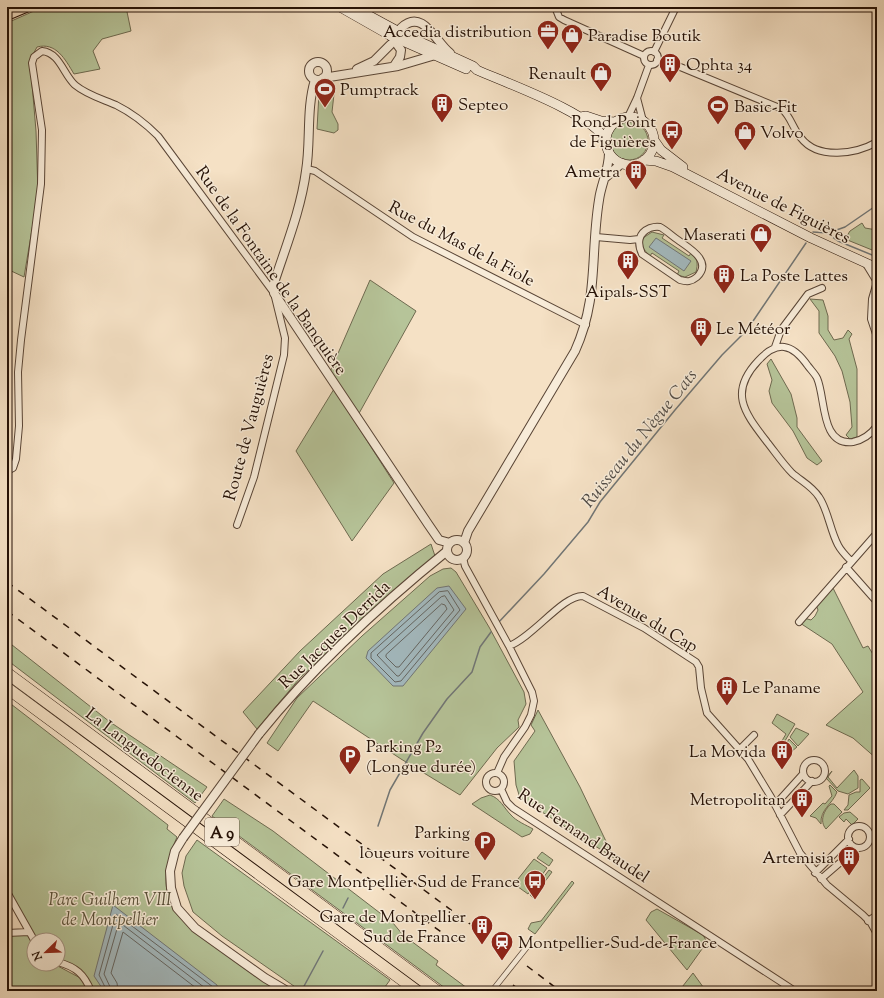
<svg xmlns="http://www.w3.org/2000/svg" width="884" height="998" font-family="'Sorts Mill Goudy',serif">
<rect width="100%" height="100%" fill="#f5e1c5"/>
<filter id="stains"><feTurbulence type="fractalNoise" baseFrequency=".005" numOctaves="4"/><feColorMatrix values="0 0 0 0 .2 0 0 0 0 .09 0 0 0 0 .02 0 0 0 .5 -.17"/></filter>
<radialGradient id="worn" r=".72"><stop offset=".6" stop-color="#630" stop-opacity="0"/><stop offset="1" stop-color="#630" stop-opacity=".3"/></radialGradient>
<!-- green -->
<path fill="#b6c499" stroke="#6e6a50" d="M43,7h83l5,24 -29,8 -9,12 7,18 -26,5c-9,-15 -18,-32 -37,-27l-7,13 6,71 2,63 -14,83 -17,-8v-246z
M324,90h6l4,4 -2,18 6,12v6l-4,3 -17,-4 2,-36z
M610 141a19 19 0 1 1 38 0a19 19 0 1 1-38 0Z
M862,223l3,5 12,2v22l-32,-13 5,-8z
M652,232l12,3 -2,3 27,18 2,-3c7,6 7,11 5,19l-11,5 -8,-2 2,-4 -27,-18 -2,3c-6,-6 -9,-9 -7,-18z
M370,280l46,31 -59,106 -28,-43z
M810,299l13,1 5,16v14l6,10 9,-2 5,-8 4,4 -3,5 8,30v68l-7,2 -4,-4 6,-8 -2,-25 -8,-31 -7,-15 -16,-23v-22z
M771,359l20,35 6,24v9l25,34 -5,4 -10,-7 -14,-27 -21,-28 -3,-12 3,-11 -5,-16z
M334,389l60,94 -42,58 -56,-90z
M431,544l4,12 -43,36 -92,86 -43,51 -14,-17 57,-61 83,-77z
M451,568l5,4 33,55 35,65 2,12 -8,16 1,7 -22,21 -37,47 -59,-36 -88,-58 -35,50 -11,-8 30,-45 65,-62 68,-60 13,-7z
M832,586l31,62 5,-2 9,15v98l-24,-21 -27,-13 37,-33 -31,-48 -32,-21 4,-5 7,2 4,-4 3,-6 -2,-5z
M7,641l103,81 97,65 -12,16 -188,-143z
M7,701l161,124 -1,4 10,8c-25,58 -6,76 40,109 20,15 40,29 60,44l-1,1h-269v-58l21,-1 6,13v19h20l32,17 -28,-21v-20h-22l-29,-52z
M538,710l42,77 34,71 -94,-60 -4,-13 -2,-24 21,-30 -4,-6z
M777,714l18,10 -19,32 -2,-2 12,-20 -14,-11z
M796,728l13,6 -11,12 -8,-9z
M789,739l8,8 -17,14 -2,-2z
M854,770l4,6v12l-10,6 -10,-3 -12,-13 6,-7 -4,6 9,11z
M862,779l8,9 -22,22h-4l4,-5 1,-10 7,-3h4v-12z
M830,785l7,7c-5,13 -17,17 -16,32l-5,-6 -6,-2 13,-13 2,1 7,-8 -3,-10z
M490,795c11,4 13,12 21,20 5,6 15,10 22,14l-3,5 -8,3 -50,-33 9,-6z
M224,799l49,32 120,92 10,12 35,26 -2,4 35,26h-22l-237,-175z
M831,804h3l8,8 -16,17c-7,-8 -2,-19 5,-25z
M850,812l8,7 -6,6 -6,-6 -2,3 -5,-5 5,-4z
M197,840l193,140 -8,11h-81l-79,-55 -29,-24 -9,-26 -2,-13 4,-17z
M542,852l11,8 -4,6 -12,-8z
M534,859l13,9 -19,26 -14,-10z
M549,870l3,2 -19,26 -3,-3z
M572,881l2,2 -39,51 -7,-5 3,-6 10,-2z
M657,909l46,26 4,7 -20,28 -41,-50 5,-8z
M693,973l13,18h-27z"/>
<!-- water -->
<path fill="#a3bac0" stroke="#717676" d="M656,238l35,23 -7,10 -35,-24z
M449,586l17,23 -63,77h-10l-27,-28 2,-7 69,-63z
M113,905l104,80 1,6h-114l-10,-15z"/>
<g fill="none" stroke-linecap="round" stroke-linejoin="round">
<!-- shore -->
<path stroke="#646663" stroke-width="1" d="M448,591l12,19 -59,71 -6,1 -24,-24v-5l68,-61z
M445,596l9,14 -55,66h-2l-20,-21 64,-58z
M442,604l3,1 2,4 -48,58h-3l-10,-10v-2z
M107,991l-8,-16 17,-61 97,73 1,4
M112,991l-8,-17 15,-52 90,69
M118,991l-1,-8 -6,-10 12,-41 77,59"/>
<!-- stream -->
<path stroke="#717676" stroke-width="1.5" d="M813,232l15,1 17,-6 32,-22
M828,234l10,7 39,16
M498,623l46,-49 44,-52 12,-20 75,-92 47,-55 25,-25 59,-87
M378,826l12,-36 33,-57 24,-34 25,-27 8,-25 11,-15
M343,908l5,-10
M303,988l20,-37"/>
<!-- minor casing -->
<g stroke="#594536" stroke-width="8">
<path id="minor" d="M555,7l4,10 5,3 80,36
M644 58a7 7 0 1 1 14 0a7 7 0 1 1-14 0Z
M654,52l22,-45
M657,60l16,4 109,45c9,8 11,20 19,29 17,22 55,16 76,4
M637,98l6,23
M628,117l9,-19 12,-33
M307,169l8,2 98,66 173,88
M650,228c3,-1 6,-2 10,-1 6,3 12,9 18,13 11,8 35,21 19,37 -6,5 -10,5 -17,3l-38,-26c-5,-11 -4,-21 8,-26z
M596,237l34,3 9,-1
M866,264l11,18 -5,17 -1,20 6,18
M775,347l6,-17 27,-36 14,-6
M7,471l6,-3 3,-9 3,-33 -1,-54 3,-32 20,-156 1,-54 -10,-67 2,-6 8,-6c18,2 21,23 33,34 12,10 27,14 41,20 16,8 29,18 42,31l116,157 11,45 -1,17 -30,122 -17,48
M463,558l2,8 44,80 23,46 2,9 -3,14 -6,12 -21,30 -7,16
M851,561c-5,-5 -10,-10 -13,-16 -8,-15 -10,-35 -19,-48 -7,-11 -18,-16 -27,-24 -9,-9 -17,-21 -25,-31 -22,-29 -39,-49 -9,-81 19,-21 34,-18 50,5 3,4 7,8 9,12 9,20 3,68 36,64 10,-2 18,-8 24,-16
M846,567l31,35
M799,622l78,-89
M509,646c24,-9 54,-51 74,-50l61,32 52,34 3,5 2,21 6,25 41,46 23,38 29,56 27,32 36,30 8,8 6,11
M740,749l14,-14
M803 771a11 11 0 1 1 22 0a11 11 0 1 1-22 0Z
M486 782a9 9 0 1 1 18 0a9 9 0 1 1-18 0Z
M501,789l6,13 6,6 282,183
M775,805l28,-31
M780,815l32,-34
M848 837a11 11 0 1 1 22 0a11 11 0 1 1-22 0Z
M815,873l34,-34
M821,879l36,-31
M7,892l27,48
M868,921l9,-6
M7,933l22,-1
M58,962c18,5 26,12 33,29"/>
</g>
<!-- tertiary casing -->
<g stroke="#594536" stroke-width="10">
<path id="tertiary" d="M401,28c22,-21 35,15 49,25
M391,36l10,14 -1,7 -6,9
M309 71a9 9 0 1 1 18 0a9 9 0 1 1-18 0Z
M357,69l17,-8 16,-16
M323,78l75,-12 34,-10
M315,80c-9,29 -4,61 -9,91 -5,38 -20,75 -32,112v10l154,231 11,16 11,3
M606,177l16,-14
M447 550a10 10 0 1 1 20 0a10 10 0 1 1-20 0Z
M464,543l4,-12 107,-180c24,-53 15,-96 24,-151 2,-16 10,-30 10,-47
M259,734c55,-68 120,-128 188,-183
M183,838l-8,13 -5,20 1,17 6,20 18,20 70,50 22,13"/>
</g>
<!-- secondary casing -->
<g stroke="#251106" stroke-width="10">
<path id="secondary" d="M340,7l51,29 75,33
M353,7l48,26 72,33 4,4c29,13 117,44 129,71
M581,117l5,-1 15,5 14,1
M606 141a24 24 0 1 1 48 0a24 24 0 1 1-48 0Z
M654,140l7,10 22,17
M644,160l12,1 17,6 138,71 66,30"/>
</g>
<!-- trunk casing -->
<g stroke="#251106" stroke-width="12">
<path id="trunk" d="M7,15l19,-8"/>
</g>
<!-- motorway casing -->
<g stroke="#251106" stroke-width="12">
<path id="motorway" d="M7,673l430,318
M7,688l410,303"/>
</g>
<!-- minor -->
<use href="#minor" stroke="#f8ecd9" stroke-width="6"/>
<!-- tertiary -->
<use href="#tertiary" stroke="#f8ecd9" stroke-width="8"/>
<!-- secondary -->
<use href="#secondary" stroke="#f8ecd9" stroke-width="9"/>
<!-- trunk -->
<use href="#trunk" stroke="#f5e1c5" stroke-width="10"/>
<!-- motorway -->
<use href="#motorway" stroke="#f5e1c5" stroke-width="11"/>
<!-- rail -->
<path stroke="#251106" stroke-width="1.5" stroke-dasharray="7 7" stroke-linecap="butt" d="M7,582l463,342
M7,611l449,332
M527,966l33,25
M513,985l8,6"/>
<!-- pedestrian-bridge casing -->
<g stroke="#594536" stroke-width="6" stroke-linecap="butt">
<path id="pedestrian-bridge" d="M492,991l39,-49"/>
</g>
<!-- tertiary-bridge casing -->
<g stroke="#594536" stroke-width="10" stroke-linecap="butt">
<path id="tertiary-bridge" d="M183,838l76,-104"/>
</g>
<!-- pedestrian-bridge -->
<use href="#pedestrian-bridge" stroke="#f8ecd9" stroke-width="4.5"/>
<!-- tertiary-bridge -->
<use href="#tertiary-bridge" stroke="#f8ecd9" stroke-width="8"/>
</g>
<!-- icons -->
<defs>
<g id="office-pin" transform="scale(1.15)"><path d="M0 17L-7.5 6A9.5 9.5 0 1 1 7.5 6Z" fill="#8f2418" stroke="#f8ecd9"/><path d="M-6-3h4V-5.5h4V-3h4V5H-6ZM-1-4.5V-3h2v-1.5ZM-6 0V1H6V0Z" fill="#fff"/></g>
<g id="shop-pin" transform="scale(1.15)"><path d="M0 17L-7.5 6A9.5 9.5 0 1 1 7.5 6Z" fill="#8f2418" stroke="#f8ecd9"/><path d="M-5-2.5h2.3a2.7 3.5 0 0 1 5.4 0H5L5.5 6h-11ZM-1.5-2.5h3a1.5 2.3 0 0 0-3 0Z" fill="#fff"/></g>
<g id="building-pin" transform="scale(1.15)"><path d="M0 17L-7.5 6A9.5 9.5 0 1 1 7.5 6Z" fill="#8f2418" stroke="#f8ecd9"/><path d="M-4-6H4V6H1V3H-1V6H-4ZM-2.5-4.3h1.7v1.8h-1.7ZM.8-4.3h1.7v1.8H.8ZM-2.5-1h1.7V.8h-1.7ZM.8-1h1.7V.8H.8Z" fill="#fff"/></g>
<g id="stadium-pin" transform="scale(1.15)"><path d="M0 17L-7.5 6A9.5 9.5 0 1 1 7.5 6Z" fill="#8f2418" stroke="#f8ecd9"/><path d="M0-5a6.5 5 0 1 0 0 10a6.5 5 0 1 0 0-10ZM-3.5-1.8h7v3.6h-7Z" fill="#fff"/></g>
<g id="bus-pin" transform="scale(1.15)"><path d="M0 17L-7.5 6A9.5 9.5 0 1 1 7.5 6Z" fill="#8f2418" stroke="#f8ecd9"/><path d="M-5-6H5V4H4V6H2V4H-2V6H-4V4H-5ZM-3.5-4V0h7V-4ZM-3.5 1.2v1.5H-2V1.2ZM2 1.2v1.5H3.5V1.2Z" fill="#fff"/></g>
<g id="parking-pin" transform="scale(1.15)"><path d="M0 17L-7.5 6A9.5 9.5 0 1 1 7.5 6Z" fill="#8f2418" stroke="#f8ecd9"/><path d="M-3.5-5.5H1a3.5 3.5 0 0 1 0 7H-1V5.5H-3.5ZM-1-3.4V-.6H.8a1.4 1.4 0 0 0 0-2.8Z" fill="#fff"/></g>
<g id="station-pin" transform="scale(1.15)"><path d="M0 17L-7.5 6A9.5 9.5 0 1 1 7.5 6Z" fill="#8f2418" stroke="#f8ecd9"/><path d="M-3-6H3Q5-6 5-4V2Q5 4 3 4L4.5 6H3L1.5 4h-3L-3 6H-4.5L-3 4Q-5 4-5 2V-4Q-5-6-3-6ZM-3.5-4v3h7v-3ZM-3.5 1v1.5H-2V1ZM2 1v1.5H3.5V1Z" fill="#fff"/></g>
</defs>
<g fill-rule="evenodd">
<use href="#office-pin" x="548" y="31"/>
<use href="#shop-pin" x="572" y="35"/>
<use href="#building-pin" x="670" y="64"/>
<use href="#shop-pin" x="601" y="73"/>
<use href="#stadium-pin" x="325" y="89"/>
<use href="#building-pin" x="442" y="104"/>
<use href="#stadium-pin" x="718" y="106"/>
<use href="#bus-pin" x="672" y="131"/>
<use href="#shop-pin" x="745" y="132"/>
<use href="#building-pin" x="636" y="171"/>
<use href="#shop-pin" x="761" y="234"/>
<use href="#building-pin" x="628" y="261"/>
<use href="#building-pin" x="724" y="275"/>
<use href="#building-pin" x="701" y="328"/>
<use href="#building-pin" x="727" y="687"/>
<use href="#building-pin" x="782" y="751"/>
<use href="#parking-pin" x="350" y="756"/>
<use href="#building-pin" x="802" y="799"/>
<use href="#parking-pin" x="485" y="842"/>
<use href="#building-pin" x="849" y="857"/>
<use href="#bus-pin" x="535" y="881"/>
<use href="#building-pin" x="482" y="926"/>
<use href="#station-pin" x="502" y="942"/>
</g>
<g text-anchor="middle" stroke-width="3" stroke-linejoin="round" paint-order="stroke">
<!-- shield labels -->
<rect fill="#f8ecd9" stroke="#645345" stroke-width="1" x="205" y="818" width="34" height="28" rx="3"/>
<g font-size="16" font-weight="bold" fill="#251106">
<text x="222" y="838">A 9</text>
</g>
<!-- poi labels -->
<g font-size="17" fill="#251106" stroke="#f8ecd9" text-anchor="end">
<text x="532" y="37">Accedia distribution</text>
<text x="588" y="41" text-anchor="start">Paradise Boutik</text>
<text x="686" y="70" text-anchor="start">Ophta 34</text>
<text x="586" y="79">Renault</text>
<text x="340" y="95" text-anchor="start">Pumptrack</text>
<text x="458" y="110" text-anchor="start">Septeo</text>
<text x="734" y="112" text-anchor="start">Basic-Fit</text>
<text x="656" y="127">Rond-Point<tspan x="656" dy="20">de Figuières</tspan></text>
<text x="760" y="138" text-anchor="start">Volvo</text>
<text x="620" y="177">Ametra</text>
<text x="746" y="240">Maserati</text>
<text x="740" y="281" text-anchor="start">La Poste Lattes</text>
<text x="628" y="297" text-anchor="middle">Aipals-SST</text>
<text x="716" y="334" text-anchor="start">Le Météor</text>
<text x="742" y="693" text-anchor="start">Le Paname</text>
<text x="366" y="752" text-anchor="start">Parking P2<tspan x="366" dy="20">(Longue durée)</tspan></text>
<text x="766" y="757">La Movida</text>
<text x="786" y="805">Metropolitan</text>
<text x="470" y="838">Parking<tspan x="470" dy="20">loueurs voiture</tspan></text>
<text x="834" y="863">Artemisia</text>
<text x="520" y="887">Gare Montpellier Sud de France</text>
<text x="466" y="922">Gare de Montpellier<tspan x="466" dy="20">Sud de France</tspan></text>
<text x="518" y="948" text-anchor="start">Montpellier-Sud-de-France</text>
</g>
<!-- street labels -->
<g font-size="17" fill="#251106" stroke="#f8ecd9">
<text transform="translate(784 205) rotate(27)" y="6">Avenue de Figuières</text>
<text transform="translate(462 243) rotate(28)" y="6">Rue du Mas de la Fiole</text>
<text transform="translate(272 270) rotate(55)" y="6">Rue de la Fontaine de la Banquière</text>
<text transform="translate(248 427) rotate(-75)" y="6">Route de Vauguières</text>
<text transform="translate(648 618) rotate(31)" y="6">Avenue du Cap</text>
<text transform="translate(334 634) rotate(-44)" y="6">Rue Jacques Derrida</text>
<text transform="translate(145 754) rotate(37)" y="6">La Languedocienne</text>
<text transform="translate(584 835) rotate(34)" y="6">Rue Fernand Braudel</text>
</g>
<!-- park labels -->
<g font-size="17" font-style="italic" fill="#585039" stroke="#f8ecd9">
<text x="110" y="905">Parc Guilhem VIII<tspan x="110" dy="20">de Montpellier</tspan></text>
</g>
<!-- water labels -->
<g font-size="18" font-style="italic" fill="#514c47" stroke="#f8ecd9">
<text transform="translate(639 438) rotate(-51)" y="6">Ruisseau du Nègue Cats</text>
</g>
</g>
<!-- margin -->
<rect width="884" height="998" fill="none" stroke="#f5e1c5" stroke-width="24"/>
<rect x="8" y="8" width="868" height="982" fill="none" stroke="#251106" stroke-width="2"/>
<rect x="12" y="12" width="860" height="974" fill="none" stroke="#251106"/>
<!-- north arrow -->
<g transform="translate(46 952) rotate(247)"><circle r="19" fill="#f8ecd9" stroke="#a49485"/>
<path d="M0-3L7 15L0 10L-7 15Z" fill="#8f2418"/>
<text y="-6" font-size="11" font-weight="bold" text-anchor="middle" fill="#251106">N</text>
</g>
<rect width="100%" height="100%" filter="url(#stains)"/>
<rect width="100%" height="100%" fill="url(#worn)"/>
</svg>
